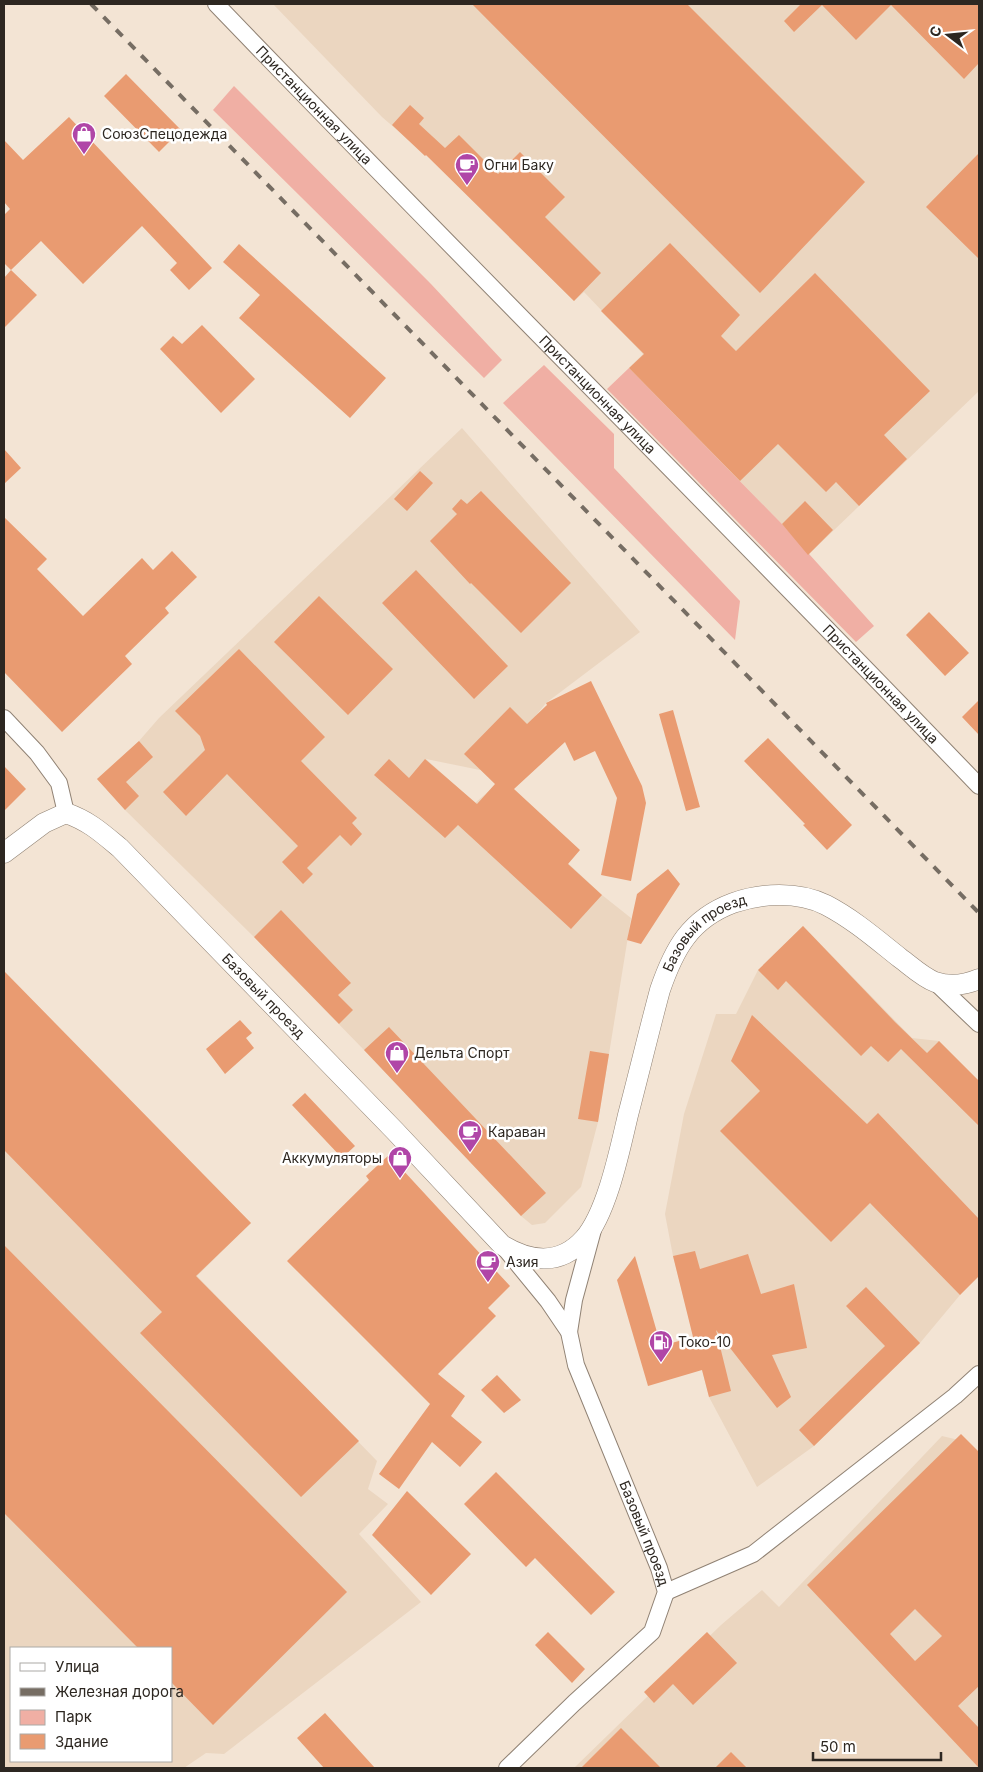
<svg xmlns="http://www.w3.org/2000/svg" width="983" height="1772" font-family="Inter,sans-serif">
<rect width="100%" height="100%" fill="#f3e4d4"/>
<!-- built -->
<path fill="#ebd6c0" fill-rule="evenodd" d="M273,4h706v387l-171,164 -26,-31 -153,-156 14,-14 -59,-62 -10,9 -141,-140 -51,-44z
M462,428l178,204 -94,71 -12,15 -40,36 -14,16 -54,-11 49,44 15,-13 112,105 29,23 -33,204 -17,65 -36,36 -13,2 -11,-9 -157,-166 -110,-113 -129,-127 -28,-31 42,-38 20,-23z
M803,926l109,112 27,3 40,40v195l-19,19 -40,48 -106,103 -57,41 -48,-90 -36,-141 -8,-42 19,-100 32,-100h20l22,-44z
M4,971l247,252 -54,53 180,185 -9,28 20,15 -29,30 62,68 -197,152 -18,-1 -22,15h-180zM11,1648h160v113h-160z
M942,1436l25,6 12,12v314h-405l147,-143 41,-35 17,17z"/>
<!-- green -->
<path fill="#f0afa4" d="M234,86l197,198 71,76 -18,18 -271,-268z
M544,365l70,69v34l126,133 -5,39 -232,-237z
M629,368l153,156 92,102 -18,16 -249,-253z"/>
<!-- building -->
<path fill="#e99b71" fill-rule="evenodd" d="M472,4h215l178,178 -105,111z
M801,4h178v59l-15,16 -73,-74 -35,35 -34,-35 -28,27 -10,-11z
M126,74l55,56 -22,22 -55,-56z
M410,105l14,13 -5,6 26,24 14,-13 39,39 22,-22 45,45 -20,20 56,56 -27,28 -148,-146 -1,1 -33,-31z
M69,117l143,151 -23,22 -19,-20 7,-7 -35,-37 -59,58 -42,-43 -30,29 -7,-7v-48l6,-6 -6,-7v-62l19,20z
M979,153v106l-53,-52z
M670,243l70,72 -19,21 15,15 79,-78 115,118 -46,44 23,24 -48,47 -23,-24 -10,10 -48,-48 -38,37 -111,-113 15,-14 -43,-43z
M239,244l147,134 -36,40 -111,-100 21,-23 -37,-33z
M11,270l26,25 -33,33v-50z
M202,325l53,54 -34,34 -61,-64 13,-13 9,8z
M4,449l17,19 -17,16z
M420,471l13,12 -26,28 -13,-12z
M481,491l90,92 -50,50 -50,-50 -1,1 -40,-43 27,-27 -5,-5 9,-10 6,5z
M805,501l28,29 -25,25 -26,-31z
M4,517l43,42 -10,10 46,47 59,-58 11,12 19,-19 25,26 -32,31 4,5 -44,43 7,8 -70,68 -58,-60z
M416,570l92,96 -34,33 -92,-96z
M319,596l74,73 -45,46 -74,-73z
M929,612l40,41 -24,23 -39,-41z
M239,649l86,88 -24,24 56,57 -5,5 10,11 -11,12 -11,-11 -33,33 6,6 -10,10 -21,-22 16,-16 -71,-72 -41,42 -23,-24 42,-42 -5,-14 -25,-25z
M591,681l51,105 4,17 -15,78 -30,-6 16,-77 -22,-47 -21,10 -9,-19 -51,47 66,61 -12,14 34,31 -31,34 -113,-104 -13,13 -71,-63 15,-16 20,19 16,-19 52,45 18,-20 -31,-30 46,-47 17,17 20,-19 -1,-2z
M979,700v35l-17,-18z
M673,710l27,97 -14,4 -27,-97z
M768,738l84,87 -25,25 -24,-25 2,-1 -61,-63z
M139,741l14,16 -27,25 13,14 -14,14 -28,-31z
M4,766l22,23 -22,22z
M668,869l12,15 -39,60 -14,-4 10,-46z
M281,910l70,73 -13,12 15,15 -14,14 -85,-87z
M803,926l92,96 32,31 12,-12 40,40v45l-78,-77 -13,13 -17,-16 -10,10 -75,-75 -8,9 -20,-20z
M4,971l247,252 -55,53 163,165 -58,56 -161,-164 22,-21 -158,-162z
M752,1015l115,109 11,-11 101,106v57l-19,19 -90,-92 -39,39 -111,-111 40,-40 -29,-30z
M240,1020l12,13 -6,5 8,10 -29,26 -19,-25z
M389,1027l157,166 -25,23 -157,-166z
M590,1051l19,3 -11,68 -20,-3z
M305,1093l50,53 -13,12 -50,-53z
M389,1155l121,131 -22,22 8,8 -58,58 27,22 -14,20 31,26 -22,25 -28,-25 -33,47 -20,-15 51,-70 -143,-143 82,-81 -3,-4z
M4,1245l343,347 -134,133 -42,-43v-34h-33l-134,-135z
M695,1251l5,18 48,-15 13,40 33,-10 13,64 -35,7 19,42 -14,11 -61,-78 15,61 -22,6 -7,-27 -54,16 -31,-106 18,-24 26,90 32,-9 -20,-81z
M866,1287l54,56 -106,103 -15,-16 86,-84 -39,-40z
M497,1375l24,25 -17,13 -23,-23z
M961,1434l18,18v234l-21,20 21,22v40l-172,-183zM915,1609l27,27 -27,25 -25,-27z
M496,1472l119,120 -24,23 -56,-57 -9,9 -62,-63z
M407,1491l64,63 -40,41 -59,-60z
M548,1632l37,37 -13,14 -37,-38z
M707,1632l30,31 -44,42 -20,-21 -19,19 -10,-11z
M325,1713l50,55h-51l-27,-30z
M621,1728l40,40h-80z
M731,1752l16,16h-32z"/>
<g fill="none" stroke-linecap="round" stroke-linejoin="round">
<!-- minor casing -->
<g stroke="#908274" stroke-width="18">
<g id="minor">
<path id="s1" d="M216,4c252,262 511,519 763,782"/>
<path d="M4,718l33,35 22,30 7,30"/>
<path d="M934,981l45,43"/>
<path id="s2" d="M503,1246l45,55 21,31 7,33 83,203 7,24 -14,40 -78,71 -67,65"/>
<path d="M569,1332l5,-32 19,-70"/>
<path d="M666,1592l87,-38 202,-158 24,-22"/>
</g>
</g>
<!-- tertiary casing -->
<g stroke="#908274" stroke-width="21">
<g id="tertiary">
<path id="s3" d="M4,853l40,-30 22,-10c23,8 36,20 54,35l275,283 107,114c28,17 58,21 82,-6 23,-26 36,-90 44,-124 11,-42 21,-84 32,-125 14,-41 30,-71 73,-87 28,-10 65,-12 93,2 27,14 50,34 74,53 11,8 22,19 35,24 15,5 30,3 44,-3"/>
</g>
</g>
<!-- minor -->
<use href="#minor" stroke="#fff" stroke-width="16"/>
<!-- tertiary -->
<use href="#tertiary" stroke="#fff" stroke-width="20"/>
<!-- rail -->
<path stroke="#766d63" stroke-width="4" stroke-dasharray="9 9" stroke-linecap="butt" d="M91,4l888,909"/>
</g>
<!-- icons -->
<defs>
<g id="shop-pin" transform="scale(1.25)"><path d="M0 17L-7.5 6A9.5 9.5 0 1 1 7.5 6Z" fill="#b046a7" stroke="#fff"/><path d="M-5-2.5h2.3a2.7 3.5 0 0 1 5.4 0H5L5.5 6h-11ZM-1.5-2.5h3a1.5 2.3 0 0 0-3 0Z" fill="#fff"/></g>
<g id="cafe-pin" transform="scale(1.25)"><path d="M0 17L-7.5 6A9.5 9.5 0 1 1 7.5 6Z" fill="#b046a7" stroke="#fff"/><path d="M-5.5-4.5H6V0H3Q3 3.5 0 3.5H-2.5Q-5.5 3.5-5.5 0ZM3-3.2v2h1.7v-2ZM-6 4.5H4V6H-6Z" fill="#fff"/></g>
<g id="fuel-pin" transform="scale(1.25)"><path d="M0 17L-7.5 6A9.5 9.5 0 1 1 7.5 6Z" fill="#b046a7" stroke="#fff"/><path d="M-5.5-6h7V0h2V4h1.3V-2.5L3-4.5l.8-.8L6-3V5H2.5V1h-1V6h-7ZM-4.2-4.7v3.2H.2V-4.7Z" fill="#fff"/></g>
</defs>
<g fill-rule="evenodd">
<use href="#shop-pin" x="84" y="134"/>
<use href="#cafe-pin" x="467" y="165"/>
<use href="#shop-pin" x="397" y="1053"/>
<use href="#cafe-pin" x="470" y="1132"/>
<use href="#shop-pin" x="400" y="1158"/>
<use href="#cafe-pin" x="488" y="1262"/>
<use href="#fuel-pin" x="661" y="1342"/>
</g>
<g text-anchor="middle" stroke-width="5" stroke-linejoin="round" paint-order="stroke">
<!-- street labels -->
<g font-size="14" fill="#2d2721" stroke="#fff">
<text dy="5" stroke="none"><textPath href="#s1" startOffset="141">Пристанционная улица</textPath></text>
<text dy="5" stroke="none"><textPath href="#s1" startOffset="546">Пристанционная улица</textPath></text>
<text dy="5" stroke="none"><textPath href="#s1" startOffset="951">Пристанционная улица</textPath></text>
<text dy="5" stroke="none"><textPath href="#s3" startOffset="1118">Базовый проезд</textPath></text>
<text dy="5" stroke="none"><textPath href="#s3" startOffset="345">Базовый проезд</textPath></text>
<text dy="5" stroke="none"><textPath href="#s2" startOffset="324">Базовый проезд</textPath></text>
</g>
<!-- poi labels -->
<g font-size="14" fill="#2d2721" stroke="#fff" text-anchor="start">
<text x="102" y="139">СоюзСпецодежда</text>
<text x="484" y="170">Огни Баку</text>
<text x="414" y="1058">Дельта Спорт</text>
<text x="488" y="1137">Караван</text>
<text x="382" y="1163" text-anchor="end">Аккумуляторы</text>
<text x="506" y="1267">Азия</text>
<text x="678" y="1347">Токо-10</text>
</g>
</g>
<!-- border -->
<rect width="983" height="1772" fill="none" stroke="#2d2721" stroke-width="10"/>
<!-- legend -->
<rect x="10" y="1647" width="162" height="115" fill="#ffffff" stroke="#aba9a6"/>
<rect x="20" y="1663" width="25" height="8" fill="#ffffff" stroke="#aba9a6"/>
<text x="55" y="1672" font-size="15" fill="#2d2721">Улица</text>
<rect x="20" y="1688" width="25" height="8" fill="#766d63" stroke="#aba9a6"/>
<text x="55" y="1697" font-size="15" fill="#2d2721">Железная дорога</text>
<rect x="20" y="1710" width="25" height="15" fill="#f0afa4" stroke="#aba9a6"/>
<text x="55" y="1722" font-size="15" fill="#2d2721">Парк</text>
<rect x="20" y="1734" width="25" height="15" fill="#e99b71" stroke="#aba9a6"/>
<text x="55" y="1747" font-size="15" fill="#2d2721">Здание</text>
<!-- north arrow -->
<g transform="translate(948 35) rotate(286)" stroke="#ffffff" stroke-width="4" paint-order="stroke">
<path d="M0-4L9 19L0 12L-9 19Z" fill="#2d2721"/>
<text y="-8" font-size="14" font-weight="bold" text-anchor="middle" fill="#2d2721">С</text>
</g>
<!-- scale -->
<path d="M813 1752v8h128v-8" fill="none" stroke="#2d2721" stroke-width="2.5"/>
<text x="820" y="1752" font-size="15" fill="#2d2721" stroke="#ffffff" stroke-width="4" paint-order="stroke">50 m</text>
</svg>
